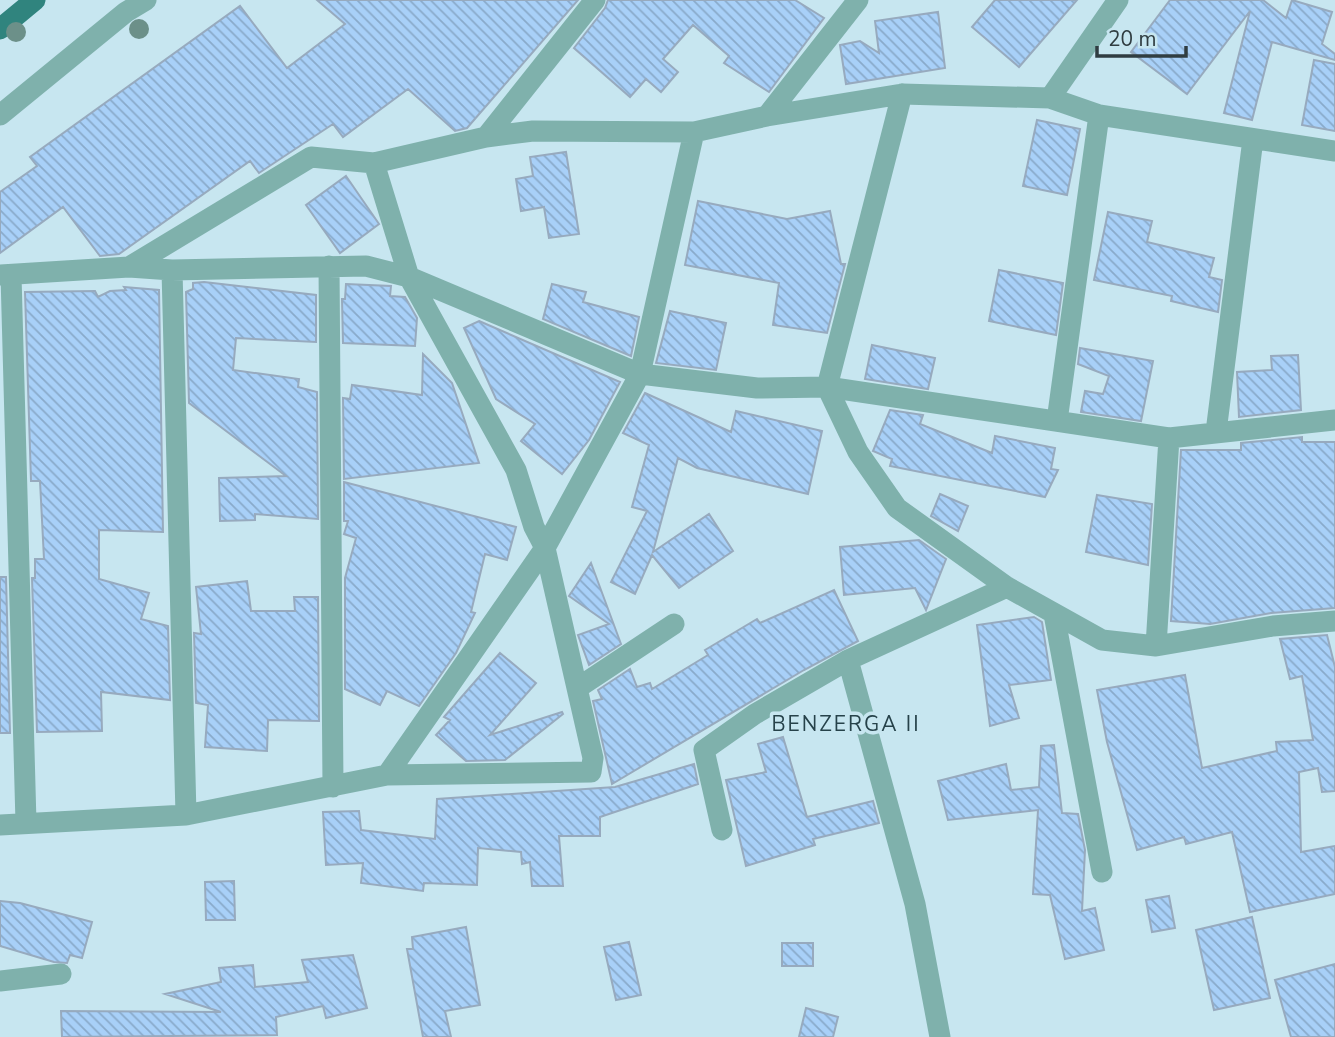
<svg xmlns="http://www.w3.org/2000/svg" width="1335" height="1037" font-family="'Nunito Sans',sans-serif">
<defs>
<pattern id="building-back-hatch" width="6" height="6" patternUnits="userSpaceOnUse" patternTransform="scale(1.75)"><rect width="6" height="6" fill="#a8d0f8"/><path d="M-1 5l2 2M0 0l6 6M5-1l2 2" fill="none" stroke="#89aaca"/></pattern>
</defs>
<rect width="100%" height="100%" fill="#c7e6f0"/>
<!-- building -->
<path fill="url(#building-back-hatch)" stroke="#97aabe" stroke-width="2" d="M317,0h261l-111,128 -12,3 -47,-42 -65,48 -10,-13 -74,49 -9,-12 -131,93 -19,2 -37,-49 -63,46v-61l37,-26 -7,-9 210,-151 47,62 58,-44z
M608,0h187l29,18 -55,74 -45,-29 5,-7 -36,-31 -30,34 15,13 -17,20 -15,-13 -16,18 -56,-49 31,-40z
M995,0h82l-58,67 -47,-40z
M1170,0h93l23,18 6,-18 40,12 -10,32 13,10v6l-63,-18 -20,78 -28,-7 26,-102 -63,83 -56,-42z
M938,12l7,56 -99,16 -6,-39 20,-4 19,12 -4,-32z
M1314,60l21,4v67l-33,-6z
M1037,120l43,9 -13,66 -44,-9z
M566,152l13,82 -30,4 -5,-31 -23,4 -5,-32 17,-3 -3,-19z
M346,176l33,48 -39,29 -34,-48z
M698,201l89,18 43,-8 11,53h4l-18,69 -54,-8 6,-42 -94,-18z
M1108,212l44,9 -5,21 67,16 -5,19 13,3 -4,32 -47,-11 1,-5 -78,-16z
M999,270l64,13 -7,52 -67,-14z
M204,282l112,13v47l-80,-4 -3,32 66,9 -1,8 19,5 1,127 -63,-5v6l-35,1 -1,-43 67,-2 -97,-73 -3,-111 7,-3v-6z
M346,284l45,2 -1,10 15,1 12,21 -2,28 -72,-3 -1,-44h3z
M552,284l34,8 -3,10 56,15 -8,39 -88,-37z
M124,287l35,3 4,242 -64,-2v49l50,14 -8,26 27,7 2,74 -69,-8 1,39 -65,1 -5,-154h3v-19h9l-4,-78h-9l-6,-189 70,-1 3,6 12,-6 16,-1z
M670,311l56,12 -10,47 -60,-7z
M479,321l141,61 -31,58 -27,34 -41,-33 14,-17 -39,-25 -32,-71z
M872,345l63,13 -7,31 -63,-10z
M1080,348l73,13 -12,60 -60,-9 4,-21 18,3 6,-18 -31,-12z
M423,354l29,29 27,80 -135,16 -1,-81 7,1 2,-14 70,10z
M1298,355l3,55 -62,7 -2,-45 35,-2 -1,-14z
M645,393l86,39 5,-21 86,20 -14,63 -111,-26 -19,-10 -25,94 56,-38 24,37 -54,37 -27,-33 -17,39 -24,-12 36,-71 -15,-4 17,-62 -26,-12z
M890,410l33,5 -3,9 72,29 3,-17 60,12 -4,21 7,1 -13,27 -155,-31 2,-7 -19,-8z
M1302,437v5h33v166l-64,5 -61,11 -39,-3 10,-171h60v-7z
M344,482l172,45 -9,33 -22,-6 -14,58 4,1 -19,40 -37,53 -32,-15 -7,14 -35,-16v-111l11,-40 -12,-4 4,-13h-4z
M940,494l28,12 -10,25 -27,-15z
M1097,495l55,9 -4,61 -62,-13z
M919,540l27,19 -20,51 -11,-22 -71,7 -4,-48z
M591,563l30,81 -32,21 -11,-30 31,-11 -40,-28z
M0,577h6l4,156h-10z
M247,581l4,30h44l-1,-14h24l1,124 -51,-1 -1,31 -62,-4 3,-42 -12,-2 -2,-70 7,1 -5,-47z
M834,590l24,51 -54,29 -192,114 -19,-83 9,-2 -4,-9 32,-21 7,18 13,-4 2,6 56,-34 -3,-5 52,-31 3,4z
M1034,617l8,5 9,58 -42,5 10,33 -29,8 -13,-101z
M1327,635l8,32v124l-13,1 -4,-24 -19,4 2,80 34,-6v48l-85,18 -18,-80 -46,12 -2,-7 -47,13 -30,-108 -10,-52 88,-15 17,93 75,-17 -1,-9 37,-2 -11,-64 -12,3 -10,-40z
M500,653l36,30 -46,52 72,-23 1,2 -58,46 -39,1 -30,-26 14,-15 -6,-3z
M783,737l24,80 66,-16 6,22 -66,16 2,6 -69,21 -20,-86 40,-8 -8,-28z
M1054,745l8,68 16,1 7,36 -3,61 13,-3 9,42 -39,9 -15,-64 -17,-1 5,-84 -90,10 -10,-39 68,-17 5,26 28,-3 2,-41z
M694,764l4,20 -98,33v19h-41l4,50h-31l-2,-24 -8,2 -1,-12 -43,-4 -1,37 -53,-2 -1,8 -62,-8 2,-20 -37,2 -3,-53 36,-1 2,19 74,9 2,-40 178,-12z
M234,881l1,39h-29l-1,-38z
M1169,896l6,32 -23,4 -6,-32z
M0,901l20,2 72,19 -10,36 -12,-3 -3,8 -13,-1 -54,-16z
M1252,917l18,81 -56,12 -18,-80z
M466,927l14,78 -35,6 6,26h-28l-16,-88h6l-1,-12z
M629,942l12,53 -25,5 -12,-53z
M782,943h31v23h-31z
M353,955l14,53 -41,10 -3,-12 -47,11 1,18 -215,2 -1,-26 160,1 -56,-18 56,-12 -2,-14 34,-3 2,22 53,-5 -6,-22z
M1335,964v73h-44l-16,-57z
M806,1008l32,9 -5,20h-34z"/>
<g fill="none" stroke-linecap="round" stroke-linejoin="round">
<!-- minor -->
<path stroke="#7fb1ac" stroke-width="21" d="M902,94l-75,293 31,65 39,56 110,79 95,53 54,6 117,-20 62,-5
M1050,98l68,-98
M0,115l126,-103 20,-12
M767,116l91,-116
M486,137l109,-137
M374,163l35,114 107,193 18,57 11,21 48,210 -2,14 -204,3
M329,266l4,521
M129,267l182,-110 63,6 112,-26 47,-6 161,1 73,-16 135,-22 148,4 49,17 236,36
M172,270l14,545
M0,275l129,-8 43,3 194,-4 43,11 231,97 117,14 70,-1 342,51 166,-18
M11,275l15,548
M1057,421l42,-306
M1216,432l37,-293
M1054,614l48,258
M1156,646l13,-208
M848,660l67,244 25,133
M579,687l95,-63
M0,825l186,-10 201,-40 158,-227 95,-174 54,-242
M722,830l-18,-80 51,-36 93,-54 159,-73
M0,981l61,-7"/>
<!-- major -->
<path stroke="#30847e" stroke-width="21" d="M0,29l35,-29"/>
</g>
<!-- trees -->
<g fill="#6c9089">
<circle cx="139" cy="29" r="10"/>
<circle cx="16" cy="32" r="10"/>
</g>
<g text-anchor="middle" stroke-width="7" stroke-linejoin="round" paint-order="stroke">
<!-- neighbourhood labels -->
<g font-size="21" letter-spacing="2" fill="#26424a" stroke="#c7e6f0">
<text x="846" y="731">BENZERGA II</text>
</g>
</g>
<!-- scale -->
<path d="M1097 46v10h89v-10" fill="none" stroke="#303d41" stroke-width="3.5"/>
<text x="1108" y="46" font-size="21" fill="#303d41" stroke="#c7e6f0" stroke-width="5" paint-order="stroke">20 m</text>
</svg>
